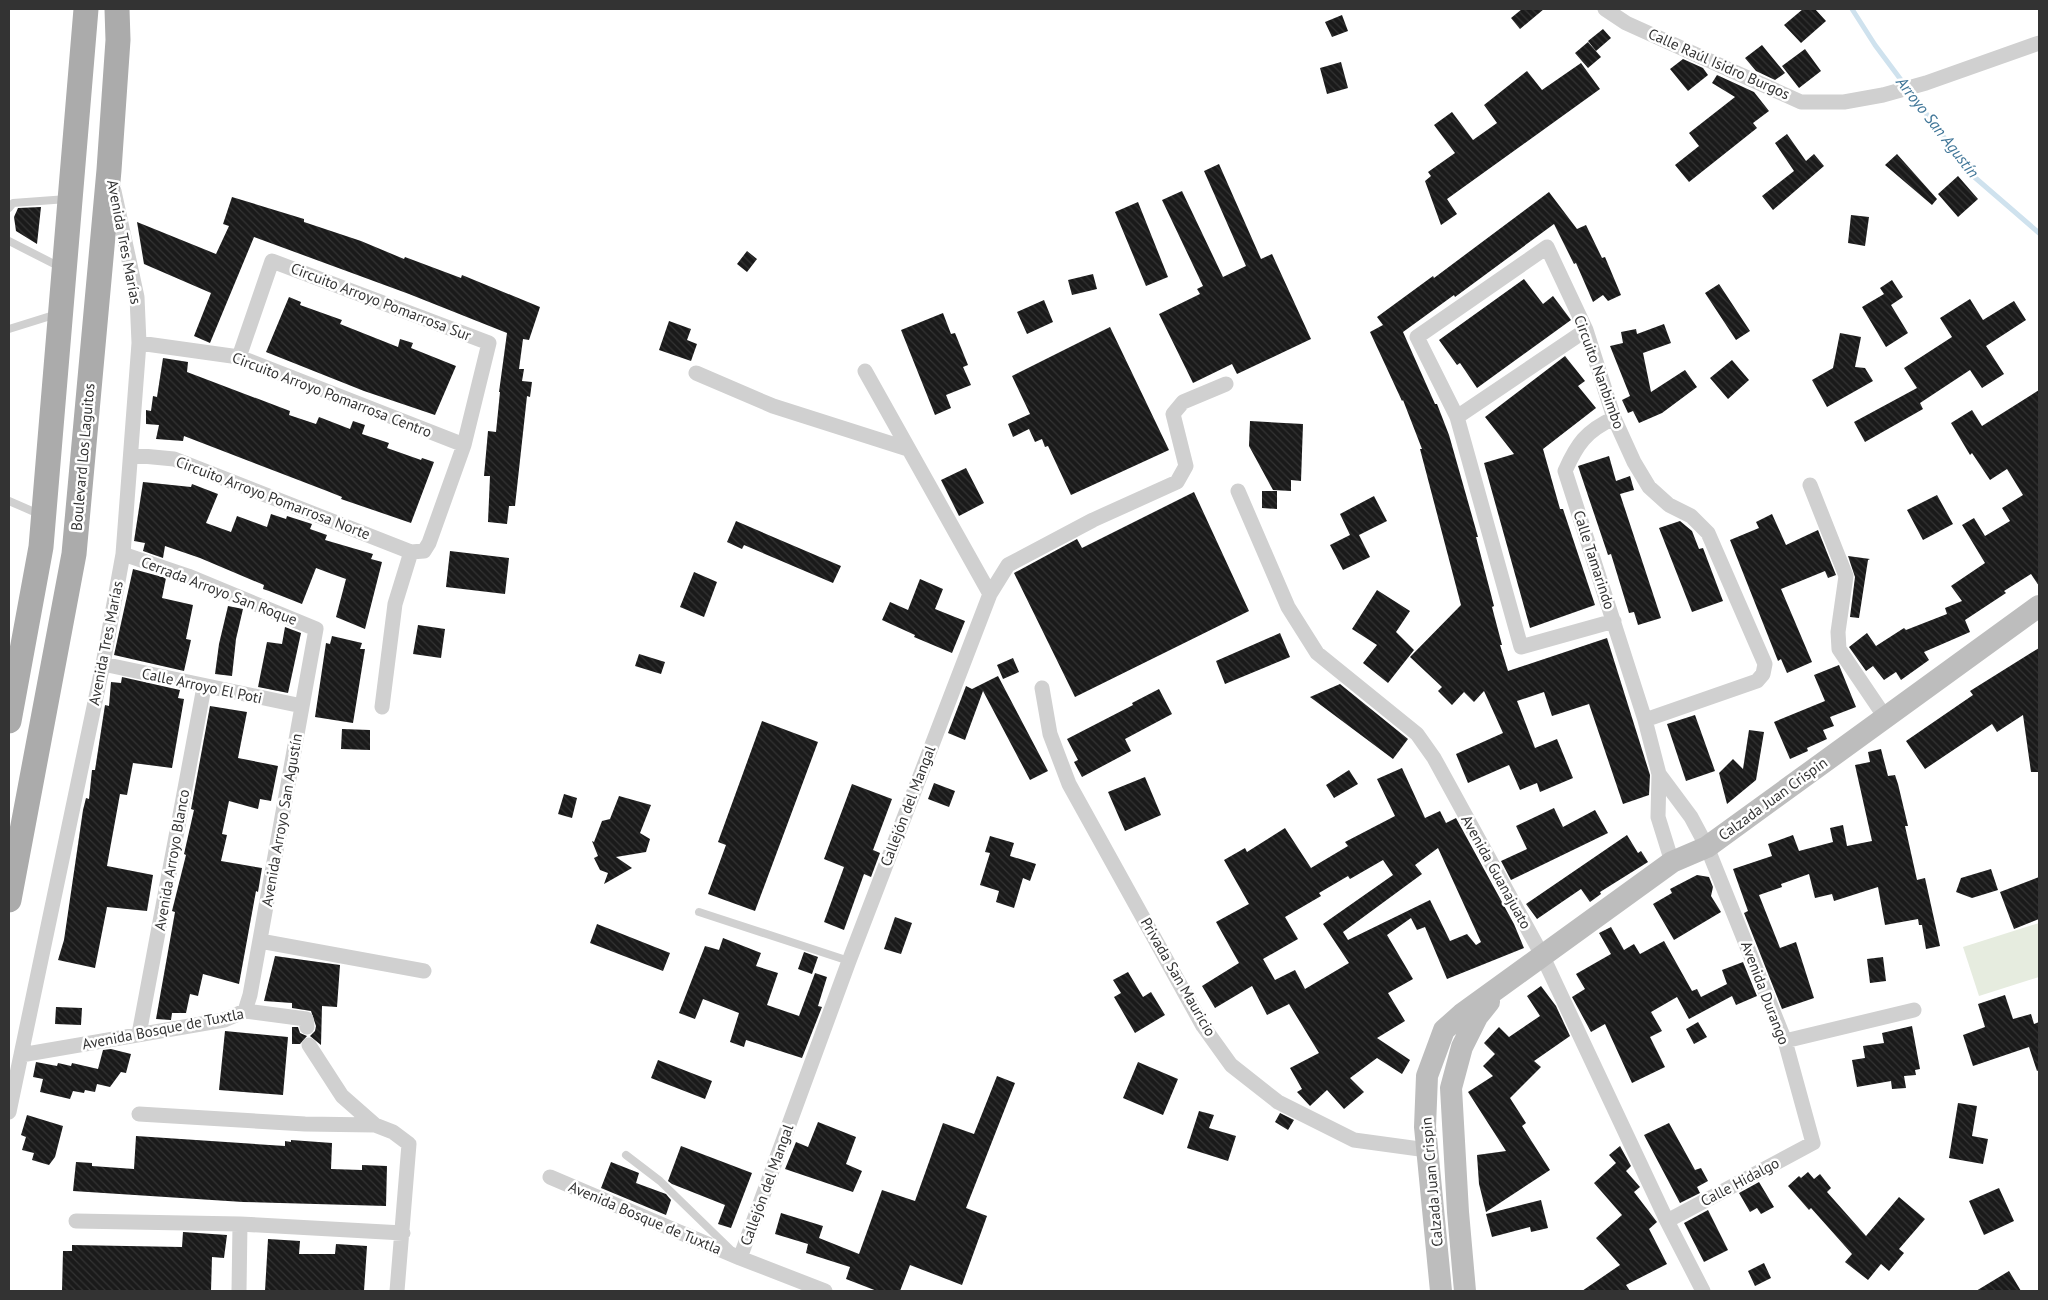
<svg xmlns="http://www.w3.org/2000/svg" width="2048" height="1300" font-family="'PT Sans',sans-serif">
<defs>
<pattern id="building-back-hatch" width="6" height="6" patternUnits="userSpaceOnUse" patternTransform="scale(1.25)"><rect width="6" height="6" fill="#1a1a1a"/><path d="M-1 5l2 2M0 0l6 6M5-1l2 2" fill="none" stroke="#333"/></pattern>
</defs>
<rect width="100%" height="100%" fill="#fff"/>
<!-- garden -->
<path fill="#e6ecdf" d="M2039,923v54l-60,19 -16,-49z"/>
<g fill="none" stroke-linecap="round" stroke-linejoin="round">
<!-- stream -->
<path stroke="#cfe2ee" stroke-width="5" d="M1852,9l23,36 97,130 67,58"/>
</g>
<!-- building -->
<path fill="url(#building-back-hatch)" fill-rule="evenodd" d="M1522,9h22l-24,20 -9,-11z
M1803,9h12l11,12 -25,22 -17,-18z
M1342,15l6,16 -16,6 -7,-15z
M1603,29l8,9 -15,13 -8,-10z
M1588,42l13,15 -13,11 -13,-15z
M1762,45l23,28 -10,7 -19,-9 -11,-13z
M1805,49l16,22 -22,17 -17,-22z
M1683,59l20,9 5,7 -20,16 -18,-22z
M1341,62l7,26 -21,6 -7,-26z
M1581,63l19,26 -153,110 10,15 -16,11 -16,-44 6,-5 -3,-4 27,-19 -21,-28 18,-13 21,28 24,-17 -13,-18 43,-34 15,19z
M1717,75l37,17 15,19 -16,12 4,5 -68,54 -14,-17 24,-19 -10,-13 46,-36 -23,-14z
M1787,134l19,27 8,-7 10,12 -51,44 -11,-14 32,-25 -19,-28z
M1897,154l40,45 -5,6 -47,-40z
M1219,164l42,95 11,-5 39,85 -74,35 -5,-10 -39,19 -34,-69 41,-20 -3,-5 6,-3 -41,-86 20,-9 41,86 23,-11 -42,-95z
M1958,176l20,23 -20,18 -20,-23z
M1549,192l28,37 9,-4 16,33 3,-1 16,38 -13,6 -5,-6 -10,7 -17,-39 -2,1 -20,-40 -99,73 -1,-2 -51,37 32,72h2l12,31 29,102h-2l18,69 -2,1 10,38h-2l8,26 99,-33 43,137 -1,20 -26,9 -34,-100 -37,12 -8,-24 -27,9 18,47 22,-9 16,39 -33,14 -3,-9 -17,7 -11,-25 -41,18 -12,-29 47,-21 -19,-42 -10,11 -10,-10 -12,13 -14,-14 4,-4 -32,-30 51,-52 -41,-156h2l-19,-49 -1,1 -32,-69 13,-7 -6,-8 56,-41 1,2z
M232,197l72,22v3l57,19 43,18 1,-2 56,21 1,-3 78,32 -11,33 -6,-1 -4,30h5l-2,12 10,1 -2,15 -3,-1 -12,110h-6l-2,18 -19,-2 2,-46h-6l4,-45 8,1 4,-40h-1l8,-59 -98,-39 -155,-57 -44,106 -16,-7 17,-43 -67,-29 -7,-42 79,32 13,-28 -6,-2z
M1138,202l30,75 -22,9 -31,-74z
M41,207l-4,37 -21,-13 -2,-14 4,-9z
M1851,215l18,2 -4,29 -17,-3z
M747,251l10,8 -10,13 -10,-8z
M1093,274l4,15 -25,6 -4,-15z
M1524,279l19,25 10,-8 18,24 -94,68 -17,-25 -3,2 -18,-25z
M1892,280l11,17 -12,8 17,28 -22,14 -24,-40 22,-13 -4,-6z
M1719,284l31,47 -14,9 -31,-47z
M289,297l12,5 -1,3 42,15 -2,4 58,23 2,-8 13,4 -2,5 45,18 -21,49 -71,-24 -98,-39z
M1970,299l13,21 31,-19 12,19 -40,26 18,28 -22,14 -12,-18 -50,33 3,6 -58,33 -11,-20 63,-34 -13,-20 48,-31 -12,-19z
M1044,300l9,22 -26,12 -10,-22z
M943,313l8,21 4,-1 13,32 -5,2 8,18 -25,10 5,13 -16,7 -34,-85z
M669,321l22,8 -4,11 10,4 -6,17 -32,-11z
M1664,324l7,19 -28,10 8,39 34,-22 12,17 -35,26 -23,10 -6,-12 -5,2 -6,-13 8,-4 -20,-50 13,-3 -2,-11 15,-3 1,5z
M1110,327l59,123 -98,45 -23,-49 -3,1 -3,-8 -7,3 -6,-13 -16,8 -5,-13 22,-10 -18,-38z
M1840,333l21,4 -6,30 10,1 8,13 -46,26 -15,-27 21,-12z
M1565,356l20,25 -7,5 18,22 -53,41 17,60h3l32,96 -65,23 -46,-165 30,-9 -29,-37z
M163,358l25,4 -1,10 103,39 -1,4 27,9 3,-7 31,12 3,-8 12,4 -3,9 27,9 -2,5 34,12 1,-2 12,4 -23,61 -70,-24 1,-2 -15,-6 -143,-55 -1,5 -27,-2 3,-14 -13,-1v-14l5,1 2,-15 4,1z
M1732,360l17,20 -21,19 -18,-21z
M2039,390v196l-8,-12 -27,17 2,2 -41,27 5,12 -46,20 5,8 -28,20 -5,-8 -12,8 -11,-14 -7,5 -17,-24 18,-14 9,13 28,-18 2,2 41,-16 -2,-6 17,-7 -11,-15 34,-23 -23,-38 12,-7 11,18 25,-15 -8,-13 21,-13 -16,-26 -17,11 -18,-27 -2,2 -19,-32 21,-13 10,16z
M1250,421l53,3 -2,57 -10,-1v11l-18,-1 -24,-44z
M1609,456l7,25 14,-5 4,14 -14,4 41,124 -23,7 -4,-13 -5,1 -18,-59 -3,1 -30,-89z
M966,468l18,35 -25,13 -18,-36z
M143,482l48,5 1,-3 26,10 -12,29 25,9 6,-16 30,11 4,-13 15,5 1,-3 25,8 -2,5 17,6 -2,5 48,14 -2,5 11,3 -17,67 -29,-12 10,-38 -14,-5 -16,-6 -14,36 -33,-13 -6,-2 1,-4 -64,-27 -35,-12 -2,12 -20,-7 2,-8 -11,-2z
M1262,491h15v18l-15,-1z
M1194,492l55,119 -174,86 -61,-124 63,-34 5,9z
M1937,495l16,29 -30,16 -16,-30z
M1374,496l13,25 -28,14 11,22 -27,13 -13,-25 20,-10 -10,-21z
M1772,514l14,31 32,-15 18,45 -8,3 -3,-7 -44,18 31,73 -25,11 -6,-14 -3,2 -48,-121 29,-12 -3,-6z
M736,521l105,45 -8,17 -89,-38 -2,4 -15,-7z
M1680,521l12,10 7,18 4,-1 20,53 -31,11 -33,-84z
M450,551l59,7 -4,36 -59,-7z
M1848,556l22,3 -2,1 -9,58 -9,-1 5,-40z
M133,569l33,9 -4,20 31,7 -7,34 5,1 -7,31 -70,-16z
M694,572l23,10 -13,35 -24,-10z
M920,579l23,10 -8,20 30,12 -13,32 -38,-16 1,-2 -33,-15 8,-18 18,8z
M1377,590l33,21 -14,21 18,18 -26,33 -25,-20 14,-18 -25,-16z
M228,606l15,3 -7,30 -4,37 -17,-2 4,-30z
M418,625l27,4 -4,29 -28,-4z
M285,627l16,6 -13,60 -30,-6 9,-45 15,2z
M1280,633l10,24 -65,27 -9,-23z
M332,636l30,7 -2,6h5l-12,74 -38,-6 11,-74 4,1z
M2039,648v124h-8l-8,-57 -26,17 -5,-8 -67,45 -19,-28 67,-46 -3,-4z
M639,654l26,8 -4,12 -26,-8z
M1013,658l6,14 -16,7 -6,-14z
M1839,665l17,42 -26,10 4,9 -11,4 4,9 -20,9 1,3 -18,8 -16,-37 51,-21 -11,-26z
M998,676l50,95 -18,9 -47,-89 -18,49 -17,-7 18,-47 6,3z
M122,677l58,13 -2,8 6,1 -12,69 -39,-5 -6,32 -7,-1 -12,66 -1,6 46,9 -6,36 -40,-4 -12,61 -37,-8 6,-20 19,-130 3,-12 3,1 3,-29h3l10,-65 4,1 2,-24 10,1z
M1340,684l68,55 -15,20 -83,-62z
M1159,689l13,25 -47,25 6,12 -49,26 -8,-15 4,-2 -11,-21 66,-34 -1,-2z
M210,706l37,6 -9,46 40,8 -7,35 -11,-2 -2,10 -29,-8 -7,33 5,1 -6,26 41,7 -4,24 -2,-1 -17,93 -36,-10 -5,22 -8,-2 -4,19h-14l-1,7 -15,-1 19,-107 -3,-1 14,-56 -2,-1 10,-44 -3,-1z
M1695,715l20,56 -29,10 -19,-57z
M762,721l56,21 -63,169 -47,-17 18,-49 -8,-3z
M342,729l28,1v20l-29,-1z
M1749,730l15,2 -8,48 -29,24 -8,-31 14,-14 10,10z
M1881,749l7,27 7,-1 3,9 10,42h-3l12,54 8,-2 15,68 -14,3 -4,-24h-3l-1,-6 -33,6 -7,-38 -44,14 -2,-7 -17,4 -6,-24 -28,10 1,3 -23,8 21,53 16,-6 18,56 -32,11 -38,-96 4,-2 -15,-42 39,-13 -4,-12 25,-9 6,16 34,-9 -3,-14 13,-3 4,21 25,-5 -17,-76 15,-3 -2,-10z
M1402,768l23,50 15,-7 6,12 10,-5 58,106 10,24 -77,31 -22,-52 -8,3 -6,-12 -24,17 26,44 -25,14 17,28 -28,17 33,22 -8,14 -25,-16 -27,20 14,14 -20,17 -17,-19 -17,16 -13,-14 5,-3 -12,-21 29,-15 -30,-49 -22,11 -15,-29 -37,22 -13,-22 37,-23 -23,-41 33,-18 -25,-44 21,-12 2,4 38,-24 26,40 37,-22 -3,-4 50,-26 -18,-37zM1438,848l43,94 -5,3 -9,-11 -17,7 -20,-41 -82,40 -5,-8 79,-58 -7,-9zM1383,860l10,15 -70,49 26,39 -44,26 -10,-19 -20,10 -12,-21 35,-20 -13,-22 36,-21 -2,-3 29,-17 2,3z
M1349,770l9,14 -24,14 -8,-13z
M1145,777l16,38 -36,16 -17,-39z
M934,783l21,8 -6,16 -21,-8z
M852,784l40,15 -19,51 7,3 -9,24 -7,-3 -20,56 -20,-8 20,-55 -20,-8z
M564,794l13,4 -5,20 -14,-4z
M619,796l32,9 -11,28 10,6 -4,13 -30,5 16,11 -28,16 4,-11 -8,-3 -6,-12 4,-2 -6,-15 2,1 8,-21 8,-2z
M1554,808l9,19 32,-17 13,23 -97,47 -10,-19 26,-12 -11,-23z
M1627,835l11,18 3,-2 7,11 -48,30 1,2 -11,8 -9,-13 -44,30 -11,-15z
M990,836l24,7 -4,13 26,8 -6,17 -7,-3 -9,30 -18,-6 3,-11 -19,-6 10,-32 -5,-1z
M1991,869l7,21 -26,8 -16,-6 5,-14z
M1697,875l12,2 4,10 -2,9 10,16 -47,28 -21,-36 19,-11 -2,-4z
M2039,877v42l-25,10 -14,-37z
M895,917l17,6 -11,31 -17,-5z
M597,924l73,29 -7,18 -73,-28z
M1611,927l13,23 10,-6 6,10 24,-13 28,50 5,-2 4,8 26,-13 -5,-14 21,-8 14,34 -21,9 -4,-9 -43,23 -12,-22 -26,15 11,19 -12,6 15,30 -33,16 -27,-59 -14,8 -19,-35 13,-8 -9,-15 35,-20 -12,-21z
M723,938l38,15 -5,13 22,7 -11,32 32,11 16,-43 12,4 -9,29 4,1 -20,51 -56,-18 -2,7 -14,-5 9,-29 -36,-14 -8,20 -16,-6 26,-67 14,4z
M804,952l14,5 -6,17 -14,-5z
M275,956l65,9 -3,42 -15,-1 -1,39 -11,-9 5,-5 1,-5 -5,-15 -19,-3v-5l-28,-2z
M1883,957l3,24 -16,2 -3,-24z
M1128,972l15,25 8,-5 14,23 -30,18 -21,-36 7,-4 -8,-13z
M1541,986l15,20 14,30 -36,25 7,6 -31,31 16,25 -4,3 28,44 -64,42 -7,-28 -2,-29 29,-4 -38,-59 25,-16 -10,-10 12,-12 -11,-11 15,-16 10,10 31,-21 -13,-20z
M2005,995l8,24 18,-5 3,10 5,-2v48l-2,1 -8,-24 -56,19 -10,-31 22,-8 -7,-23z
M56,1007l26,1 -1,17 -26,-1z
M1698,1022l9,15 -13,7 -8,-15z
M1912,1026l8,43 -5,1 1,5 -12,1 2,12 -14,1 -1,-8 -34,6 -5,-27 13,-2 -2,-12 21,-3 -2,-10z
M292,1027h6l2,6 7,3 -7,8h-8z
M225,1031l63,6 -5,58 -64,-5z
M111,1049l20,5 -5,19 -5,-1 -11,15 -13,-3 -2,8 -10,-2 -1,3 -11,-2 -3,8 -30,-7 3,-13 -10,-2 3,-15 21,4 1,-3 13,3 1,-3 26,6 5,-19z
M658,1060l54,21 -7,18 -54,-21z
M1138,1062l40,17 -15,36 -40,-17z
M997,1076l18,7 -49,125 21,8 -25,69 -52,-20 -10,26h-23l-31,-12 4,-12 -44,-14 2,-9 -33,-10 6,-21 42,13 -4,12 40,16 23,-64 33,11 28,-78 31,11z
M1958,1103l19,3 -5,30 16,3 -5,25 -34,-6z
M1199,1111l15,4 -5,13 27,8 -8,25 -41,-13z
M1280,1113l14,7 -6,10 -13,-8z
M27,1115l36,11 -8,31 -6,8 -17,-5 2,-7 -12,-3 4,-13 -5,-2z
M818,1122l38,15 -10,27 16,7 -9,21 -68,-23 11,-27 12,5z
M1669,1123l26,47 6,-2 7,13 -11,6 3,6 -20,10 -36,-68z
M136,1136l149,10v-5l6,1v-2l41,3 -1,26 31,1v-5l25,1 -1,40 -143,-4 -170,-11 3,-29 16,1v3l42,3z
M681,1146l71,27 -21,55 -13,-4 7,-19 -53,-21 -4,-3z
M1620,1146l11,20 -5,5 14,16 -6,5 23,30 -8,7 18,35 -41,21 4,6h-48l38,-26 -24,-27 26,-23 -28,-32 22,-20 -7,-8z
M611,1162l28,11 -3,10 30,11 5,6 -5,15 -65,-27z
M1808,1172l6,7 6,-5 11,14 -4,4 39,44 33,-39 26,22 -26,30 5,4 -15,18 -8,-7 -13,16 -23,-18 7,-8 -41,-46 -2,2 -21,-24 11,-10 2,2z
M1759,1182l15,25 -13,7 -4,-6 -7,4 -11,-19z
M1999,1188l15,33 -30,14 -15,-34z
M1541,1200l7,28 -17,4 -1,-5 -38,10 -6,-23z
M1708,1210l20,40 -24,12 -20,-39z
M183,1232l44,3 -3,23 -12,-1 -1,34h-149l1,-40h9v-6l110,2z
M268,1239l32,2 -1,13h36l1,-10 31,2 -3,45h-99z
M1764,1263l7,15 -16,8 -7,-15z
M2009,1271l12,20h-45z"/>
<g fill="none" stroke-linecap="round" stroke-linejoin="round">
<!-- lane -->
<path stroke="#d0d0d0" stroke-width="8" d="M9,208l4,-5 54,-4
M9,241l51,26
M9,329l48,-15
M9,501l30,13
M699,912l150,49
M626,1155l34,26 70,68"/>
<!-- street -->
<path stroke="#d0d0d0" stroke-width="15" d="M1605,9l21,14 175,79h43l39,-7 43,-12 113,-40
M139,343l100,14 225,88
M239,357l33,-96 217,82 -25,102 -35,98 -5,8 -13,1 -16,52 -13,103
M865,371l125,223
M696,373l77,33 135,43
M1457,417l129,-87
M1614,418c-28,13 -37,26 -49,53l80,249 14,54 -1,43 14,45
M132,455l42,4 237,93
M1810,485l36,91 -8,56 1,17 46,68
M1238,491l50,116 29,46 100,81 17,24 108,197 125,266 36,70
M123,554l65,22 128,53 -66,366 -5,16
M1614,621l-93,26 -64,-230 -40,-80 130,-90 39,83 28,88 20,44 15,25 20,18 22,11 17,17 57,131 -2,10 -6,7 -112,39
M103,664l199,42
M1042,688l8,46 19,50 134,242 28,39 47,37 76,38 73,10
M1659,774l32,43 16,30 78,194 28,102 -146,78
M260,941l164,30
M139,1034l65,-347
M1785,1041l129,-31
M309,1045l33,51 33,29
M21,1055l203,-35 21,-9 61,8 1,8
M9,1112l94,-448 20,-110 16,-211 -2,-46 -23,-106
M139,1114l166,10 70,1 18,7 16,12 -12,147
M550,1177l190,81 85,33
M76,1221l164,3 163,9
M740,1258l109,-297 141,-367 18,-29 85,-45 84,-38 9,-16 -13,-52 10,-12 43,-18
M239,1291l1,-67"/>
<!-- secondary -->
<path stroke="#bdbdbd" stroke-width="22" d="M1441,1291l-16,-164 2,-51 17,-46 18,-16 210,-152 35,-15 332,-241
M1465,1291l-7,-79 -7,-124 11,-41 15,-30 12,-15"/>
<!-- primary -->
<path stroke="#ababab" stroke-width="25" d="M9,721l32,-174 45,-538
M9,900l65,-346 35,-384 9,-130 -1,-31"/>
</g>
<g text-anchor="middle" stroke-width="5" stroke-linejoin="round" paint-order="stroke">
<!-- street labels -->
<g font-size="15" fill="#333" stroke="#fff">
<text transform="translate(1719 64) rotate(24)" y="5">Calle Raúl Isidro Burgos</text>
<text transform="translate(124 242) rotate(79)" y="5">Avenida Tres Marías</text>
<text transform="translate(381 302) rotate(21)" y="5">Circuito Arroyo Pomarrosa Sur</text>
<text transform="translate(1599 372) rotate(70)" y="5">Circuito Nanbimbo</text>
<text transform="translate(332 395) rotate(21)" y="5">Circuito Arroyo Pomarrosa Centro</text>
<text transform="translate(83 457) rotate(-85)" y="5">Boulevard Los Laguitos</text>
<text transform="translate(273 498) rotate(21)" y="5">Circuito Arroyo Pomarrosa Norte</text>
<text transform="translate(1594 560) rotate(72)" y="5">Calle Tamarindo</text>
<text transform="translate(219 591) rotate(21)" y="5">Cerrada Arroyo San Roque</text>
<text transform="translate(106 643) rotate(-79)" y="5">Avenida Tres Marías</text>
<text transform="translate(202 686) rotate(12)" y="5">Calle Arroyo El Poti</text>
<text transform="translate(1773 799) rotate(-36)" y="5">Calzada Juan Crispin</text>
<text transform="translate(908 806) rotate(-69)" y="5">Callejón del Mangal</text>
<text transform="translate(282 820) rotate(-80)" y="5">Avenida Arroyo San Agustín</text>
<text transform="translate(172 860) rotate(-80)" y="5">Avenida Arroyo Blanco</text>
<text transform="translate(1496 872) rotate(61)" y="5">Avenida Guanajuato</text>
<text transform="translate(1178 977) rotate(60)" y="5">Privada San Mauricio</text>
<text transform="translate(1765 993) rotate(69)" y="5">Avenida Durango</text>
<text transform="translate(163 1029) rotate(-11)" y="5">Avenida Bosque de Tuxtla</text>
<text transform="translate(1432 1182) rotate(-95)" y="5">Calzada Juan Crispin</text>
<text transform="translate(1740 1182) rotate(-28)" y="5">Calle Hidalgo</text>
<text transform="translate(767 1185) rotate(-70)" y="5">Callejón del Mangal</text>
<text transform="translate(645 1218) rotate(23)" y="5">Avenida Bosque de Tuxtla</text>
</g>
<!-- water labels -->
<g font-size="16" font-style="italic" fill="#3f7597" stroke="#fff">
<text transform="translate(1938 127) rotate(52)" y="6">Arroyo San Agustín</text>
</g>
</g>
<!-- border -->
<rect width="2048" height="1300" fill="none" stroke="#333333" stroke-width="20"/>
</svg>
